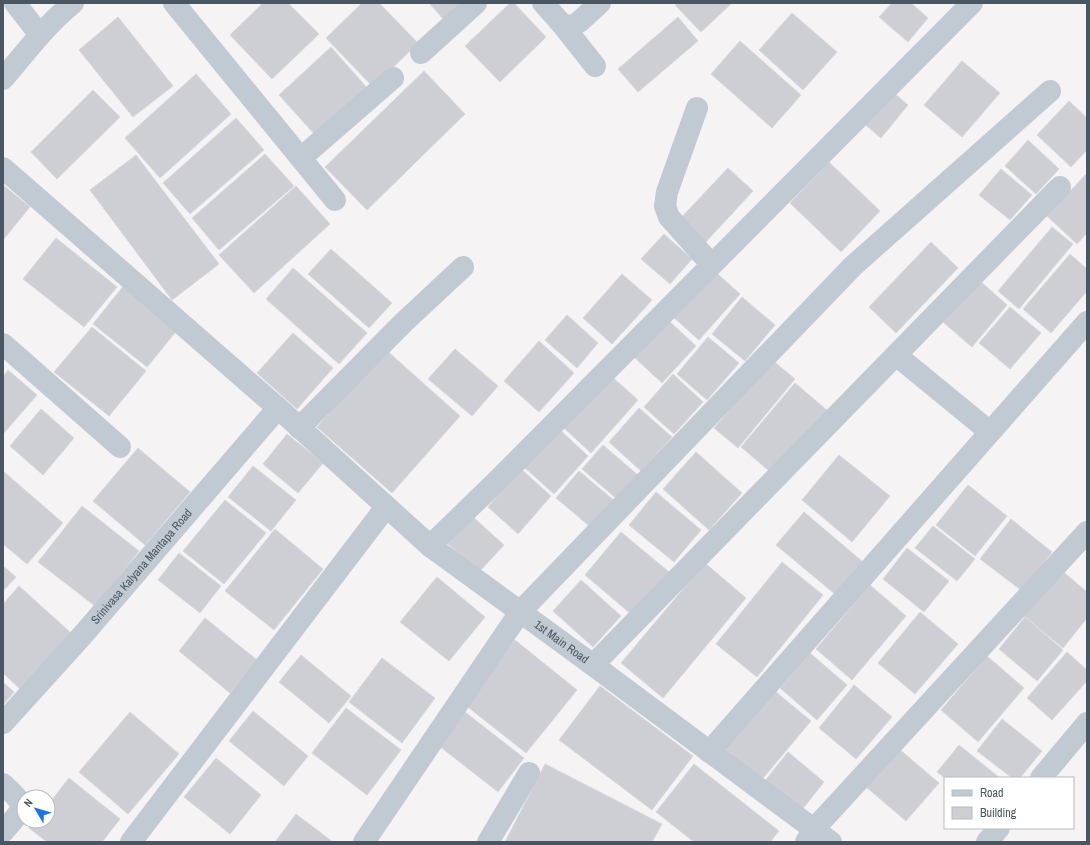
<svg xmlns="http://www.w3.org/2000/svg" width="1090" height="845" font-family="'Archivo Narrow',sans-serif">
<rect width="100%" height="100%" fill="#f5f3f3"/>
<!-- building -->
<path fill="#cdcfd5" stroke="#d7d9de" d="M263,3h25l31,31 -47,45 -42,-44z
M362,3h17l39,40 -45,44 -47,-49z
M429,3h35l-20,17z
M510,3h4l32,34 -46,45 -35,-36z
M677,3h55l-31,29 -26,-27z
M892,3h19l17,15 -20,24 -29,-25z
M792,13l45,39 -34,38 -44,-40z
M118,17l55,69 -40,31 -54,-67z
M678,17l20,24 -60,51 -20,-23z
M740,41l61,54 -29,33 -61,-54z
M331,47l38,43 -52,47 -38,-42z
M962,61l38,32 -38,44 -38,-32z
M424,71l41,43 -98,96 -42,-43z
M196,74l35,40 -71,64 -35,-40z
M888,88l20,17 -27,33 -20,-17z
M93,90l27,27 -63,62 -26,-27z
M1069,101l18,17v32l-16,17 -34,-32z
M236,118l28,32 -74,64 -27,-31z
M1028,140l31,29 -23,25 -31,-28z
M265,154l29,32 -75,64 -27,-32z
M136,155l83,109 -47,36 -82,-110z
M829,162l51,49 -39,41 -51,-49z
M728,168l25,23 -50,54 -26,-23z
M1001,169l31,26 -22,25 -31,-25z
M1087,173v60l-10,11 -30,-28z
M3,185l27,22 -27,33z
M296,186l34,38 -76,69 -35,-38z
M1052,227l21,17 -54,65 -21,-18z
M664,234l28,25 -22,25 -29,-25z
M56,238l61,49 -33,40 -61,-48z
M931,242l27,26 -62,65 -27,-26z
M331,249l61,54 -23,25 -61,-54z
M1070,254l17,15v22l-36,42 -28,-24z
M293,268l74,65 -28,31 -73,-65z
M712,269l28,25 -41,46 -28,-25z
M622,274l30,26 -40,44 -29,-26z
M979,280l28,25 -35,42 -29,-25z
M125,284l54,44 -32,39 -54,-43z
M742,297l33,28 -30,36 -33,-27z
M1010,307l31,26 -31,36 -31,-26z
M567,315l31,28 -21,25 -32,-28z
M668,320l28,26 -34,37 -28,-26z
M92,327l54,44 -37,45 -55,-44z
M293,333l40,35 -36,41 -40,-36z
M708,337l31,26 -32,37 -30,-26z
M539,341l35,32 -35,39 -35,-31z
M385,349l75,67 -68,77 -75,-66z
M455,349l43,37 -26,30 -44,-37z
M772,360l23,19 -57,69 -24,-20z
M8,370l29,25 -34,39v-57z
M673,374l30,28 -29,32 -30,-27z
M610,375l28,25 -47,53 -28,-26z
M795,383l34,29 -54,64 -34,-29z
M639,408l33,29 -31,34 -32,-29z
M41,409l33,29 -31,37 -33,-29z
M559,429l29,27 -34,38 -30,-27z
M287,434l36,29 -25,30 -35,-29z
M603,445l36,31 -21,24 -36,-31z
M138,448l52,44 -45,53 -52,-44z
M696,452l46,41 -33,37 -46,-41z
M839,455l51,41 -38,46 -50,-42z
M253,466l43,34 -25,31 -43,-34z
M521,469l30,27 -33,38 -30,-27z
M3,471l60,52 -36,41 -24,-20z
M579,471l38,32 -23,27 -38,-32z
M968,485l39,31 -32,40 -39,-31z
M656,492l45,38 -27,32 -45,-37z
M225,500l41,33 -42,51 -41,-33z
M82,506l57,45 -44,55 -57,-44z
M804,512l59,50 -27,33 -60,-50z
M473,517l31,28 -25,27 -31,-28z
M1011,519l41,33 -30,39 -42,-32z
M933,526l42,33 -18,22 -42,-33z
M275,529l48,40 -49,61 -49,-39z
M621,532l48,40 -37,43 -47,-40z
M907,548l42,33 -25,31 -41,-33z
M179,553l42,33 -21,27 -42,-33z
M782,562l41,33 -66,82 -41,-33z
M705,563l41,35 -83,100 -42,-35z
M3,566l13,11 -13,14z
M1061,570l26,22v26l-24,30 -39,-32z
M437,577l48,40 -36,44 -49,-39z
M581,580l40,36 -28,31 -40,-36z
M870,585l36,31 -54,64 -36,-31z
M19,586l52,47 -50,57 -18,-17v-69z
M920,612l38,32 -43,50 -37,-31z
M1025,617l38,33 -26,31 -38,-32z
M205,618l52,42 -27,33 -51,-42z
M515,640l62,50 -51,63 -62,-49z
M1067,652l20,18v11l-35,39 -25,-22z
M810,653l37,32 -30,35 -37,-32z
M301,655l50,41 -22,27 -50,-41z
M987,656l37,32 -46,54 -37,-32z
M382,658l53,40 -33,45 -53,-41z
M3,682l11,10 -11,13z
M854,685l38,32 -36,42 -37,-31z
M600,686l93,70 -41,54 -93,-70z
M770,687l41,34 -52,62 -41,-34z
M346,708l55,42 -34,45 -55,-42z
M253,711l55,45 -24,30 -55,-45z
M130,712l49,42 -51,60 -49,-42z
M465,712l59,46 -26,34 -60,-47z
M1002,719l40,32 -22,27h-8l-35,-27z
M959,745l41,33h-55l-8,-6z
M898,748l41,35 -33,38 -41,-35z
M788,752l36,30 -23,29 -37,-29z
M216,758l45,37 -31,39 -46,-37z
M545,764l117,60 -10,18h-147z
M694,764l85,67 -9,11h-76l-38,-30z
M69,778l51,41 -18,23h-55l-18,-14 6,-7h13v-16z
M296,814l37,28h-58z"/>
<g fill="none" stroke-linecap="round" stroke-linejoin="round">
<!-- street -->
<g stroke="#c1cad2" stroke-width="22">
<path d="M15,3l25,32"/>
<path d="M174,3l161,197"/>
<path d="M543,3l18,20 9,4 9,-5 21,-19"/>
<path d="M561,23l34,43"/>
<path d="M421,53l55,-50"/>
<path d="M3,79c22,-26 43,-54 70,-76"/>
<path d="M697,108l-30,84 -2,14 4,11 42,47"/>
<path d="M301,158l92,-80"/>
<path id="s1" d="M3,168l275,240 152,138 163,119 238,177"/>
<path d="M3,344l117,103"/>
<path d="M896,355l94,77"/>
<path d="M299,428l104,-105 60,-56"/>
<path d="M430,546l69,-67 473,-476"/>
<path d="M593,665l467,-478"/>
<path id="s2" d="M3,723l78,-86 197,-229"/>
<path d="M709,752l378,-430"/>
<path d="M1041,778l46,-55"/>
<path d="M3,784c26,24 21,23 0,48"/>
<path d="M131,842l255,-335"/>
<path d="M364,842l156,-230 333,-346 197,-175"/>
<path d="M488,842l41,-69"/>
<path d="M806,842l8,-13 273,-297"/>
<path d="M987,842l12,-14"/>
</g>
</g>
<g text-anchor="middle" stroke-width="3" stroke-linejoin="round" paint-order="stroke">
<!-- street labels -->
<g font-size="12" fill="#4a5661" stroke="#fff">
<text dy="4" stroke="none"><textPath href="#s2" startOffset="209">Srinivasa Kalyana Mantapa Road</textPath></text>
<text dy="4" stroke="none"><textPath href="#s1" startOffset="733">1st Main Road</textPath></text>
</g>
</g>
<!-- border -->
<rect width="1090" height="845" fill="none" stroke="#4a5661" stroke-width="8"/>
<!-- legend -->
<rect x="944" y="777" width="130" height="52" fill="#ffffff" stroke="#b7bbc0"/>
<rect x="952" y="790" width="20" height="6" fill="#c1cad2" stroke="#b7bbc0"/>
<text x="980" y="797" font-size="12" fill="#4a5661">Road</text>
<rect x="952" y="807" width="20" height="12" fill="#cdcfd5" stroke="#b7bbc0"/>
<text x="980" y="817" font-size="12" fill="#4a5661">Building</text>
<!-- north arrow -->
<g transform="translate(36 809) rotate(308)"><circle r="19" fill="#ffffff" stroke="#b7bbc0"/>
<path d="M0-3L7 15L0 10L-7 15Z" fill="#1a73e8"/>
<text y="-6" font-size="11" font-weight="bold" text-anchor="middle" fill="#4a5661">N</text>
</g>
</svg>
